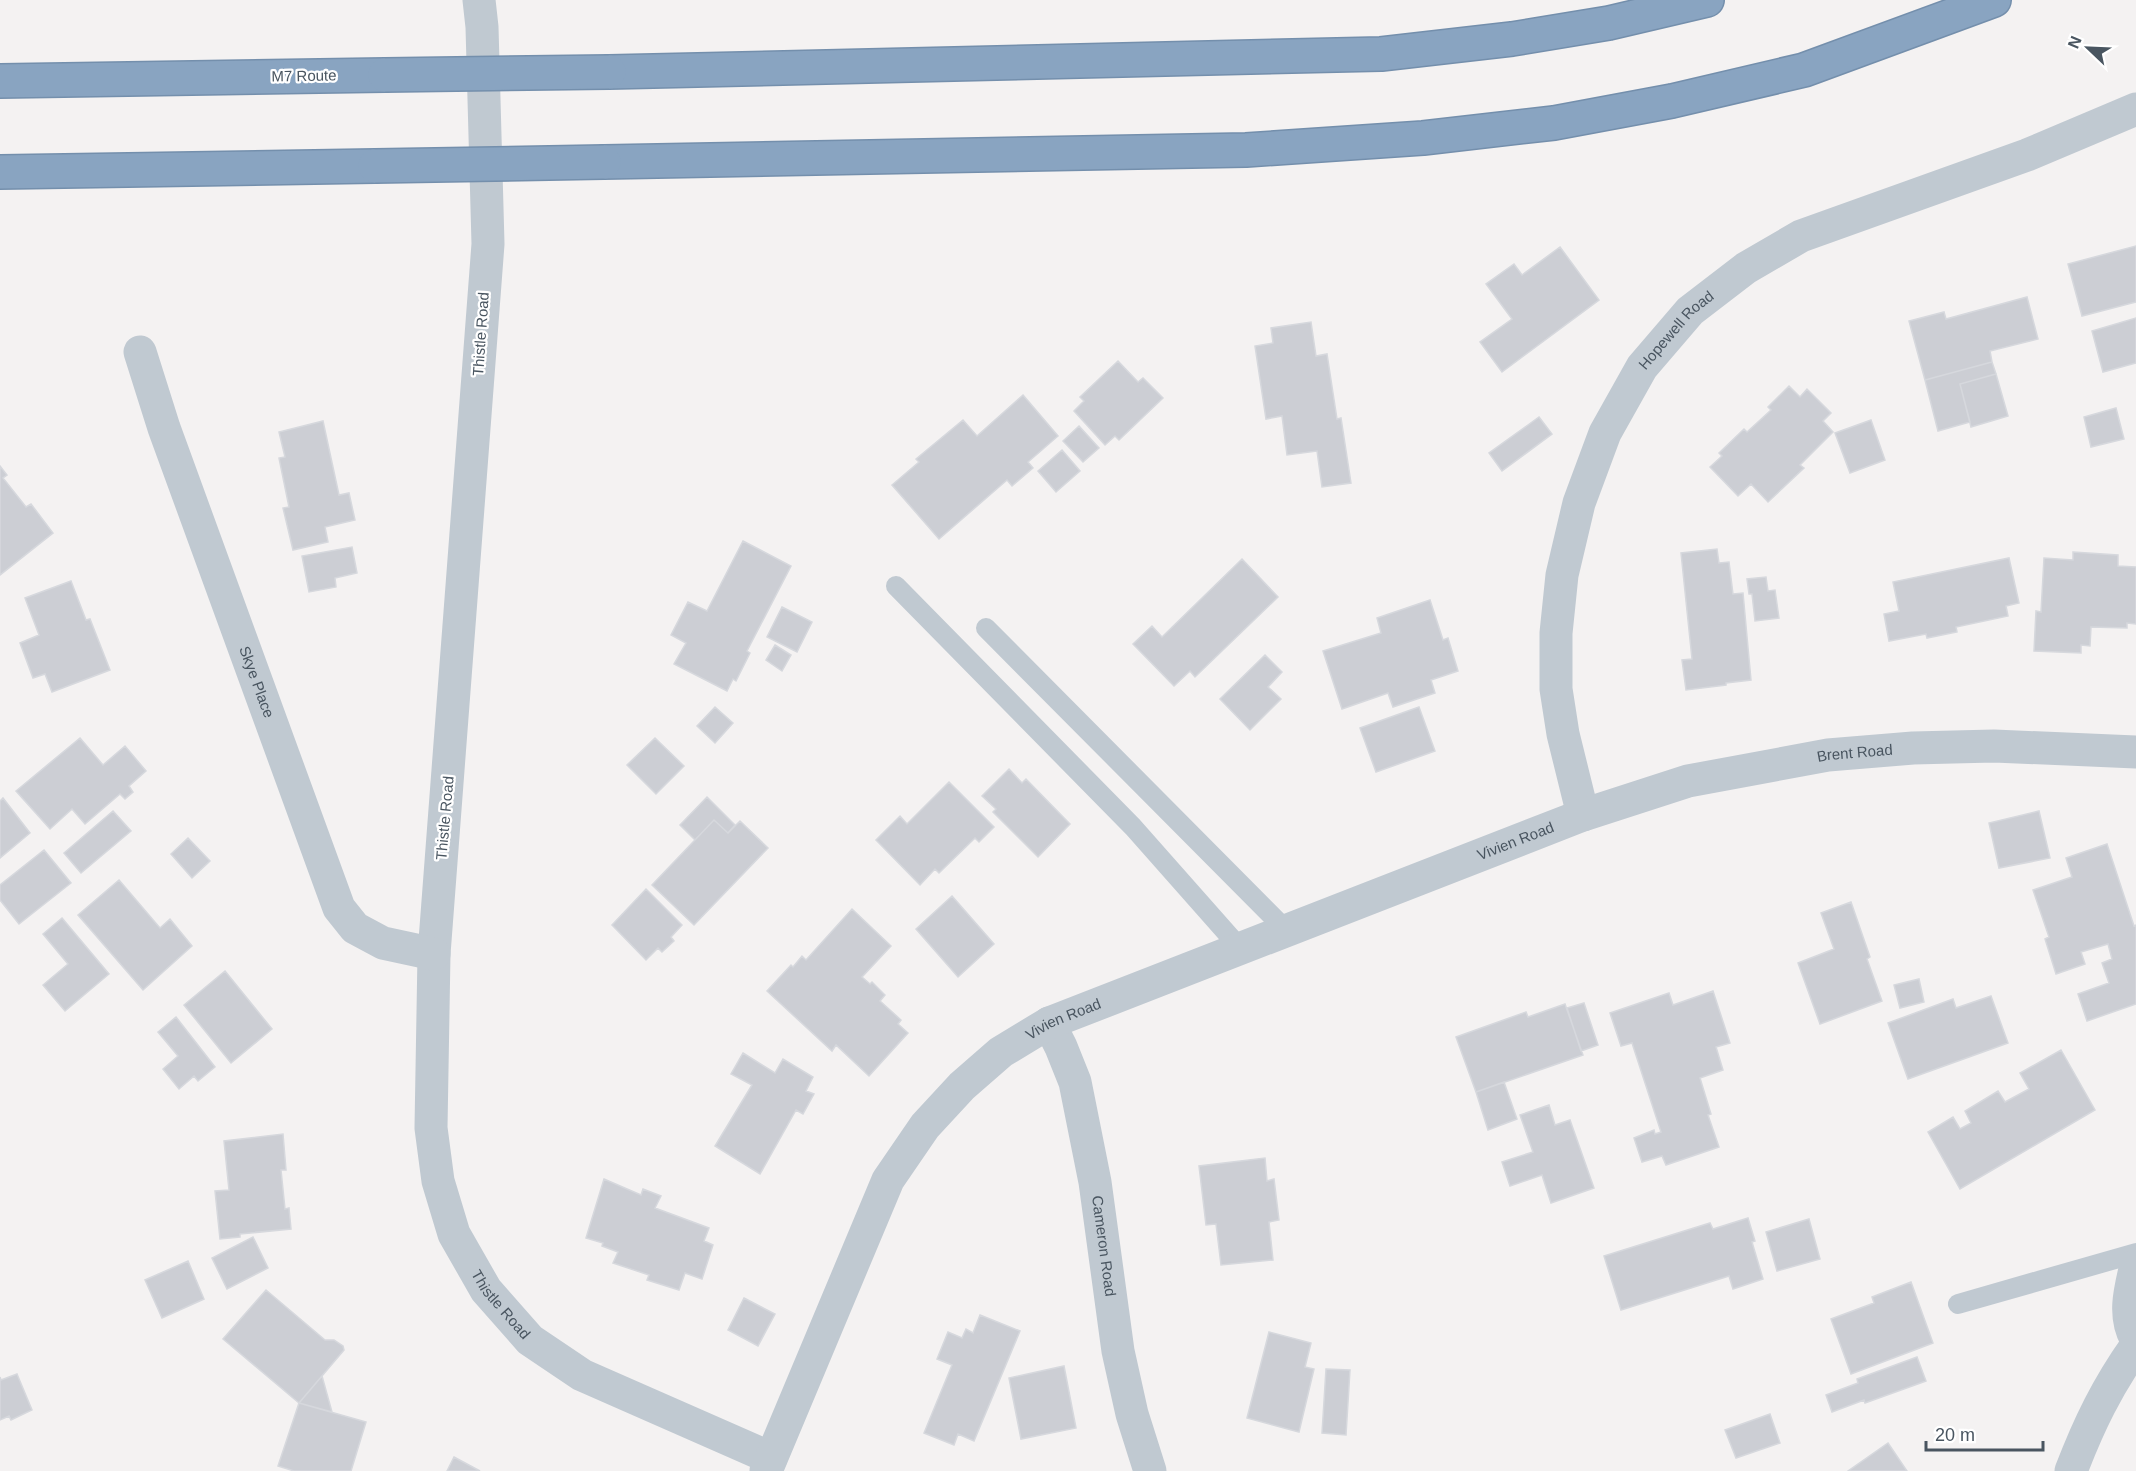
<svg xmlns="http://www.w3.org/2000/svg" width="2136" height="1471" font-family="Helvetica,sans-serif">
<rect width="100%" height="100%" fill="#f4f2f2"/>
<!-- building -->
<path fill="#ccced4" stroke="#d6d8dd" stroke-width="1.5" d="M2136,246v56l-54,14 -14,-52z
M1560,247l39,53 -97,72 -22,-30 32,-23 -26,-35 28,-20 8,11z
M2027,297l11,42 -48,12 2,11 -67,18 -16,-59 35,-9 2,7z
M2136,318v45l-33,9 -11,-41z
M1311,322l5,34 11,-2 10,65 4,-1 10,65 -29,4 -5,-36 -30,4 -5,-39 -16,3 -11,-73 18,-3 -2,-15z
M1118,361l20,21 5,-4 20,20 -44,42 -4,-4 -10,9 -31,-34 10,-10 -4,-4z
M1992,362l4,12 -36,10 10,38 -32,9 -13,-51z
M1996,374l12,42 -37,11 -11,-43z
M1789,386l11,11 7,-8 24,24 -8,8 10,11 -33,33 4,3 -36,34 -17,-18 -13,12 -28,-29 12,-11 -3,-3 25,-24 3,3 24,-22 -3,-3z
M1023,395l35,41 -30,26 5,6 -21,18 -5,-6 -68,59 -47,-54 27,-23 -3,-3 47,-39 14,16z
M2116,408l8,31 -33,8 -7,-30z
M1539,417l13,17 -50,37 -13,-18z
M1871,420l14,40 -35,13 -15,-40z
M323,421l16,74 10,-2 6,27 -30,7 3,15 -35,8 -10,-42 6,-1 -10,-49 6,-1 -6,-25z
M1079,426l20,22 -16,14 -20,-21z
M1062,450l18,21 -24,21 -18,-21z
M0,466l7,9 -4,3 23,29 5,-3 22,29 -53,42z
M743,541l48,25 -44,85 3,2 -14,28 -3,-2 -6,12 -53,-27 12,-21 -15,-8 17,-33 19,9z
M352,547l5,26 -22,5 1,9 -27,5 -7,-36z
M1717,549l2,14 10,-1 4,32 10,-1 8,87 -25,3v2l-40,5 -4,-30 10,-1 -11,-106z
M2073,552l45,3v11l18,1v57l-9,-1v5l-36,-1 -1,19 -9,-1v8l-47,-2 2,-40 5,1 3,-54 29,2z
M2009,558l10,45 -13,3 2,10 -52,11 1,5 -30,6 -1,-4 -37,7 -5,-27 15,-3 -6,-29z
M1242,559l36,38 -83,80 -5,-6 -16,15 -41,-42 19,-18 10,11z
M1766,577l2,14 7,-1 4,28 -24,3 -3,-27h-3l-2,-15z
M71,581l15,39 4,-1 20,51 -58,22 -7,-18 -12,4 -13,-35 19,-8 -14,-37z
M1430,600l13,40 5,-2 10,33 -27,9 4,13 -42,14 -5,-14 -46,16 -19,-58 58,-18 -4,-15z
M782,607l30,15 -15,30 -30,-15z
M775,645l16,10 -9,16 -16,-11z
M1265,655l17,17 -14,15 13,12 -31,31 -30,-31z
M715,707l18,16 -18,20 -18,-17z
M1419,707l16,44 -59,21 -16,-44z
M80,738l23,27 22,-19 21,25 -17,15 4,6 -8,7 -5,-5 -35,30 -13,-15 -22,20 -34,-38z
M655,738l29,28 -28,28 -29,-29z
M1009,769l13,14 4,-4 44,45 -32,33 -45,-45 3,-3 -14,-13z
M949,782l45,45 -15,15 -4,-4 -36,35 -4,-4 -15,16 -44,-45 24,-24 7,8z
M707,797l28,28 -7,8 -14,-13 -19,20 -15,-15z
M3,798l27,35 -30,25v-57z
M113,811l18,20 -50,42 -17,-20z
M2039,811l11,47 -51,10 -10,-45z
M714,820l14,13 12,-12 28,27 -74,77 -42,-40z
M188,838l22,23 -18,17 -21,-24z
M2107,844l27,82 2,-1v79l-49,17 -9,-27 31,-11 -7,-20 10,-4 -4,-15 -27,8 4,12 -29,10 -11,-35 4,-2 -16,-47 39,-13 -6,-19z
M44,850l27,33 -52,41 -19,-24v-15z
M119,880l41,48 10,-9 22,27 -49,44 -65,-75z
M646,889l36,36 -11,12 3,4 -12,11 -4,-4 -12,12 -34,-35z
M952,896l42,48 -36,33 -42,-48z
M1851,902l19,55 -3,2 15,42 -62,23 -22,-61 36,-14 -13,-36z
M852,909l39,37 -29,31 8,7 2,-2 13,13 -5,6 21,19 -3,4 10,9 -39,43 -33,-31 -4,6 -65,-60 24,-26 2,2 9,-11 4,4z
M62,918l47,56 -44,37 -22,-26 25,-21 -25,-30z
M225,971l47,58 -41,34 -47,-58z
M1919,979l5,23 -24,6 -6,-23z
M1713,991l17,52 -14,4 7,23 -23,8 11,36 -3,1 11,32 -53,18 -4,-9 -20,6 -8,-24 20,-8 1,4 6,-2 -29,-89 -11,3 -11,-33 59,-20 4,12z
M1991,996l17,47 -100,36 -20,-56 65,-24 3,9z
M1584,1003l14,42 -17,6 -14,-43z
M1565,1004l18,51 -107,37 -20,-55 70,-25 2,5z
M176,1017l39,50 -17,14 -4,-5 -15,13 -16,-20 15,-13 -20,-24z
M2061,1050l34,60 -135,79 -32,-57 25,-15 7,12 11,-6 -6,-12 33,-20 7,11 24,-13 -9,-16z
M743,1053l32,20 8,-14 30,18 -7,14 8,3 -11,20 -7,-4 -36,64 -45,-28 37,-61 -21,-11z
M1504,1082l13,37 -29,11 -12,-38z
M1549,1105l6,20 15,-5 24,68 -43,15 -9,-28 -32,11 -8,-24 31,-10 -13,-37z
M283,1134l3,36h-5l4,39 4,-1 2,21 -51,5v3l-20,2 -5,-48 14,-1 -5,-49z
M1265,1158l2,23 7,-2 5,41 -10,2 4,38 -52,5 -5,-41 -10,1 -7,-59z
M604,1179l37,16 2,-6 18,7 -6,12 54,20 -5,13 9,4 -11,34 -17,-6 -6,17 -32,-10 2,-5 -36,-12 5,-11 -16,-6 1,-3 -17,-5z
M1748,1218l7,23 -3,1 11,37 -30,10 -4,-13 -108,34 -17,-54 106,-33 3,6z
M1809,1219l11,40 -43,12 -11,-39z
M253,1237l15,31 -41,21 -15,-31z
M188,1261l16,38 -42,19 -17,-38z
M1911,1282l22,61 -82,31 -20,-55 43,-16 -2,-6z
M266,1290l59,50h9l9,6 1,4 -45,53 -76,-64z
M744,1298l31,16 -17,32 -30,-16z
M980,1315l40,16 -46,110 -16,-7 -4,11 -30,-12 28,-68 -15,-6 11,-27 14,6 4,-9 7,4z
M1269,1332l42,11 -6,24 9,2 -15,63 -52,-14z
M1917,1357l9,24 -61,22 -1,-3 -32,12 -6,-17 32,-12 -1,-4z
M1064,1366l12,62 -55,11 -12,-61z
M1326,1369l24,1 -4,65 -24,-2z
M17,1374l15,36 -21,10 -2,-4 -9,4v-43l1,3z
M322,1376l10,36 -33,-9z
M299,1403l67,19 -15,49h-57l-16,-5z
M1770,1414l10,29 -44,15 -11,-28z
M1888,1443l19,28h-59z
M454,1457l26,14h-33z"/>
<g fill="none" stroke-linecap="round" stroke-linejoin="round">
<!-- motorway casing -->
<g stroke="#748fac" stroke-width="36">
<path id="motorway" d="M609,72l772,-18 131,-15 97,-16 98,-23
M0,81l385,-6
M604,162l642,-12 177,-12 131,-15 118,-22 132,-31 190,-70
M0,172l375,-6"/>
</g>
<!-- service -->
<path stroke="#c0c9d1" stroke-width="20" d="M896,586l237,241 107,121
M986,628l300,302
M1958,1304l178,-51"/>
<!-- minor -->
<g stroke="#c0c9d1" stroke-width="33">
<path id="s1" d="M479,0l3,27 6,217 -54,710 -3,174 7,53 16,53 32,56 44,50 52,35 189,83"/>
<path id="s2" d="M140,352l24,76 175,480 16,20 28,15 51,11"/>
<path id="s3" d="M1583,815l-20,-81 -7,-45v-56l6,-58 17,-72 26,-70 37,-66 48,-56 56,-43 55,-32 226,-81 109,-46"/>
<path id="s4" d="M1049,1023l12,24 14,35 20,100 23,169 14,63 18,57"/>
<path d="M2136,1265c-6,25 -13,51 0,74"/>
<path id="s5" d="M766,1471l122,-291 37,-54 37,-40 39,-34 48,-29 534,-208 105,-34 140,-26 85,-7 81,-2 142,6"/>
<path d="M2071,1471c18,-47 36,-84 65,-125"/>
</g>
<!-- motorway -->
<use href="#motorway" stroke="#89a4c1" stroke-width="33"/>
<!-- motorway-bridge casing -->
<g stroke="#748fac" stroke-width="36" stroke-linecap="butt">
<path id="motorway-bridge" d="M385,75l224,-3
M375,166l229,-4"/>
</g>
<!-- motorway-bridge -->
<use href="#motorway-bridge" stroke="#89a4c1" stroke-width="33"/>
</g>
<g text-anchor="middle" stroke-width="4.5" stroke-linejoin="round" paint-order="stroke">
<!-- street labels -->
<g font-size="15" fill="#495560" stroke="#fff">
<text transform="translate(304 76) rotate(-1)" y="5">M7 Route</text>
<text dy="5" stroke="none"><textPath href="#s3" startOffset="518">Hopewell Road</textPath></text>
<text transform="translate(481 334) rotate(-86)" y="5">Thistle Road</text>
<text dy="5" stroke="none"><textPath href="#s2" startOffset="350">Skye Place</textPath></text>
<text dy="5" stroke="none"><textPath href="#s5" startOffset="1396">Brent Road</textPath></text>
<text transform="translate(445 818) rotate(-85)" y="5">Thistle Road</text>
<text dy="5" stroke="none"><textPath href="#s5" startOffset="1044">Vivien Road</textPath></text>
<text dy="5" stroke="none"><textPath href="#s5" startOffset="558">Vivien Road</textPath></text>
<text dy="5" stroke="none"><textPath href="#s4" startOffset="231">Cameron Road</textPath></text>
<text dy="5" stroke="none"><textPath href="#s1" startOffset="1324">Thistle Road</textPath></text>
</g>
</g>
<!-- north arrow -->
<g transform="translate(2088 48) rotate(293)" stroke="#ffffff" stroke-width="4.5" paint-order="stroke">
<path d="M0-4.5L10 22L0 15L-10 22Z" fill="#495560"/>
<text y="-9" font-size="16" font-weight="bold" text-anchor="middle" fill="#495560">N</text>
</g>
<!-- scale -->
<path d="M1926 1441v9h117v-9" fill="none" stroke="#495560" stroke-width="3"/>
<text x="1935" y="1441" font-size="18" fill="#495560" stroke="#ffffff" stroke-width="4.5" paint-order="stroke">20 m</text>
</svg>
